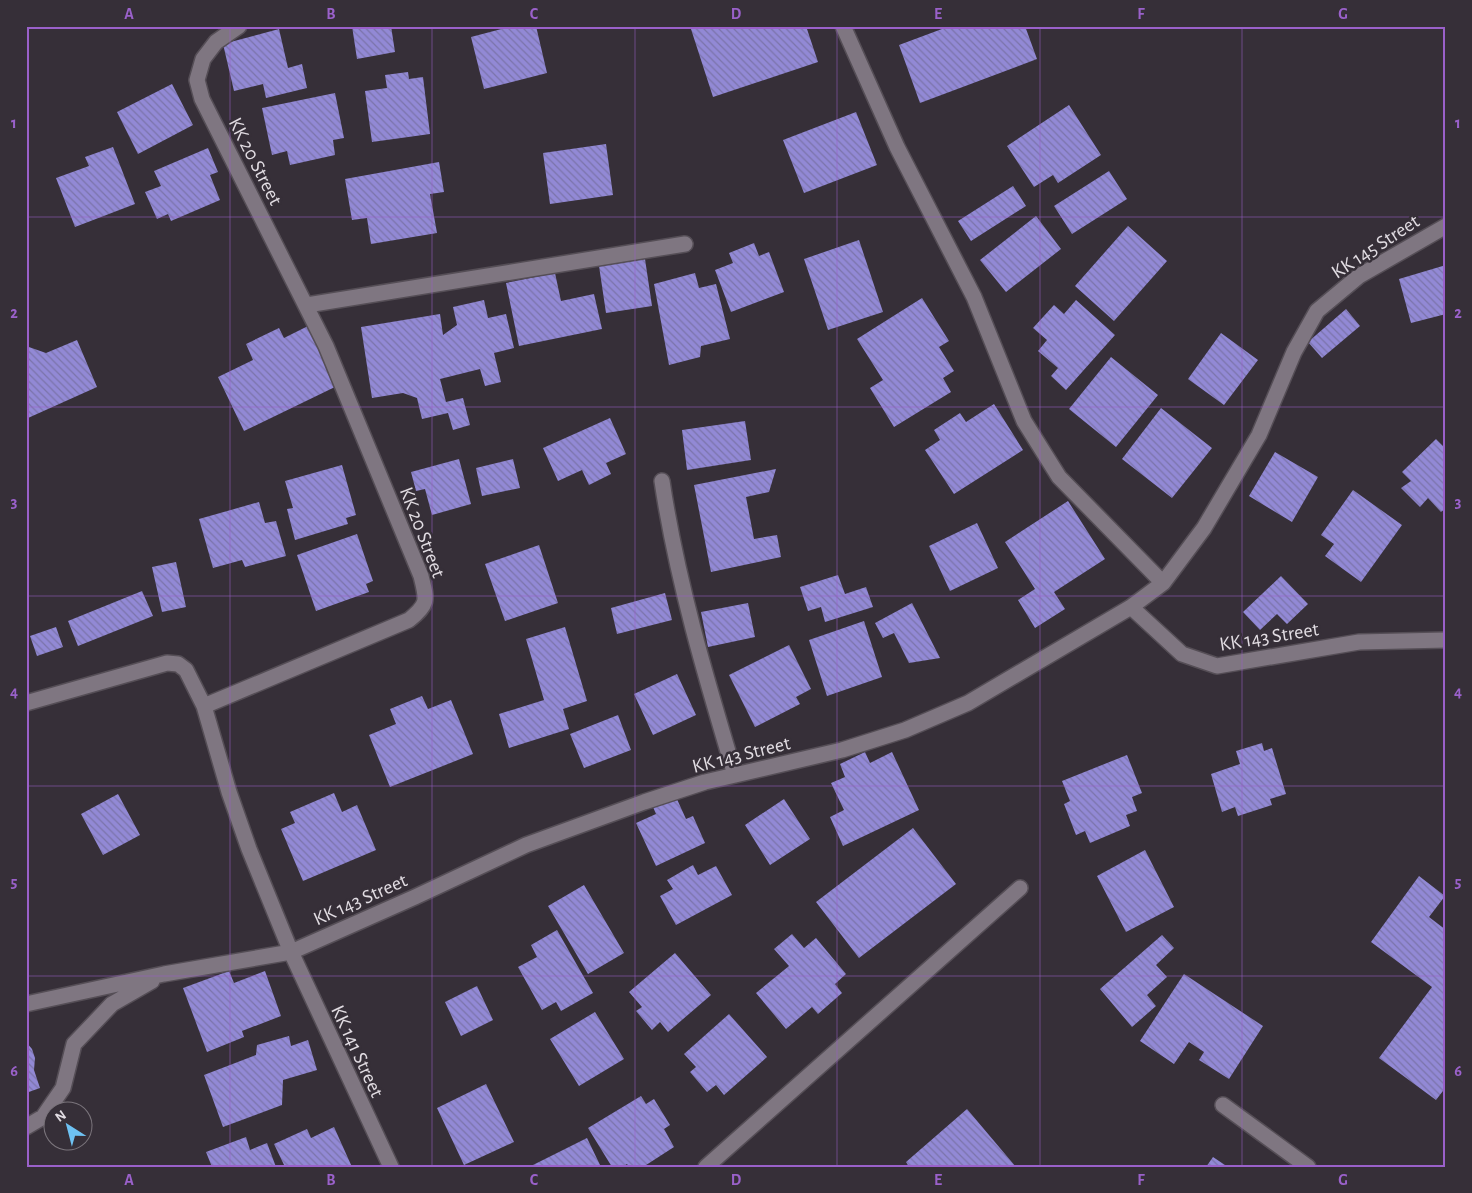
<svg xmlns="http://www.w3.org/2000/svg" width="1472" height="1193" font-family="'Alegreya Sans',sans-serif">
<defs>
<pattern id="building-back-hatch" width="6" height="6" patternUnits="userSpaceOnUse" patternTransform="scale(1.25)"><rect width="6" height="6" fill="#9289d5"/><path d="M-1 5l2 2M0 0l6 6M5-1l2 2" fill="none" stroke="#7b74aa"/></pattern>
</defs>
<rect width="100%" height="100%" fill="#362f38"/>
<!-- building -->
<path fill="url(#building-back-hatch)" d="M352,26h39l4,26 -38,7z
M513,26h23l11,47 -63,16 -13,-52z
M690,26h116l12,36 -105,35z
M950,26h75l12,33 -117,44 -21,-58z
M279,29l9,39 14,-4 5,24 -41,10 -3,-14 -29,7 -11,-47z
M408,72l1,7 14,-2 7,57 -58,8 -7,-51 22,-3 -2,-13z
M172,84l21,41 -55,29 -21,-42z
M335,93l9,45 -11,2 2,15 -45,10 -3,-14 -15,4 -10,-47z
M1069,105l32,50 -43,28 -5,-8 -19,12 -27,-41z
M856,112l21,53 -73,28 -21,-53z
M606,144l7,51 -63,9 -7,-51z
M113,147l22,57 -60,23 -19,-49 33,-12 -4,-9z
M208,148l10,24 -8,3 10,25 -49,21 -3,-7 -11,5 -12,-27 16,-6 -7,-15z
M439,162l5,30 -14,2 7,39 -66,11 -4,-26 -15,2 -7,-41z
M1109,171l18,28 -55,35 -18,-28z
M1013,186l13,20 -55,35 -13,-20z
M1036,216l25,33 -55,43 -26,-32z
M1128,226l39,35 -53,60 -39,-35z
M859,240l24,72 -55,18 -24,-71z
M754,243l5,13 10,-4 15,40 -53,20 -16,-42 18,-7 -4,-10z
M645,259l7,47 -46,7 -7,-47z
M1446,265v49l-35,9 -12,-44z
M555,273l6,28 33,-7 8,35 -83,17 -13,-63z
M695,273l4,15 17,-4 14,55 -29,7 -1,11 -31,8 -15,-81z
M922,298l27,43 -10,6 15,24 -11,7 8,14 -57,35 -24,-39 13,-8 -26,-41z
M484,300l4,18 18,-4 8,34 -20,5 7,29 -16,4 -5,-17 -40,10 6,23 17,-4 7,27 -17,5 -5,-17 -26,6 -5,-21 -14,-5 -31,5 -11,-71 79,-13 3,21 14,-10 -4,-18z
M1076,300l39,35 -49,55 -15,-14 7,-8 -20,-17 9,-11 -14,-12 21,-23 10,9z
M1346,309l14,17 -38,32 -14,-16z
M308,326l29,60 -93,45 -26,-54 35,-17 -7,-16 33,-16 5,10z
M1221,333l37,27 -34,45 -36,-26z
M77,340l20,47 -69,31 -2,-4v-68l20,7z
M1111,357l47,38 -42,52 -47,-38z
M994,404l29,46 -69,44 -29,-44 15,-10 -6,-10 26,-17 6,9z
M1161,408l51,40 -40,50 -50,-39z
M610,418l16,36 -20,9 5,11 -22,11 -7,-15 -24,11 -15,-33z
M745,421l6,39 -64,10 -5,-40z
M1436,439l10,10v59l-5,4 -13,-14 -8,9 -19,-19 10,-7 -9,-9z
M1275,452l43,25 -26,45 -43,-26z
M459,459l12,45 -39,11 -7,-26 -9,2 -5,-19z
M513,459l7,29 -38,8 -6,-28z
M342,465l14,50 -10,3 2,6 -53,16 -8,-31 6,-1 -8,-27z
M776,469l-7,23 -23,5 8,42 23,-4 4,22 -70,15 -17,-87z
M1353,490l49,35 -41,57 -36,-26 9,-12 -13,-9z
M1068,501l37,58 -51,33 11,17 -30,19 -17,-28 17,-11 -30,-47z
M259,502l6,21 11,-2 10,35 -41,11 -3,-7 -29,8 -14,-49z
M977,523l21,45 -48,23 -21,-45z
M357,534l16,47 -7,3 3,8 -53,19 -19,-56z
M539,545l19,58 -53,18 -20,-57z
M176,562l10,45 -24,5 -10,-45z
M838,575l7,19 21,-7 7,20 -48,15 -4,-15 -13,4 -8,-24z
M1281,576l27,28 -21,20 -10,-10 -17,16 -17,-18z
M142,591l11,25 -75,30 -10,-25z
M665,593l7,27 -55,14 -6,-26z
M748,603l7,34 -47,10 -7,-35z
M912,603l28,55 -31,5 -15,-30 -11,5 -8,-15z
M864,621l18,56 -55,19 -18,-56z
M56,627l7,20 -26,9 -7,-20z
M565,627l22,74 -24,8 6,20 -60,19 -10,-34 45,-14 -18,-61z
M789,645l22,44 -15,8 4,7 -45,23 -26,-52z
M677,674l19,41 -43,20 -19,-41z
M422,696l6,13 23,-9 22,54 -83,33 -21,-52 27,-11 -6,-15z
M618,715l13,35 -47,18 -14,-34z
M1262,743l2,8 8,-3 14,46 -16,5 2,6 -34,11 -3,-9 -13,5 -11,-38 29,-10 -4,-13z
M865,752l5,11 22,-11 27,58 -76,36 -13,-29 14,-7 -13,-27 14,-6 -5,-13z
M1127,755l15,38 -10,4 5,14 -11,4 4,11 -40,17 -5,-12 -9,4 -12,-31 6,-3 -8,-20z
M334,793l8,19 15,-7 19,45 -73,31 -22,-52 14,-6 -5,-11z
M118,794l22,41 -37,20 -22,-41z
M676,797l10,22 7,-3 12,27 -49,23 -20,-43 20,-9 -3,-7z
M784,799l26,40 -40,26 -25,-40z
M913,828l43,56 -97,74 -43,-56z
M1145,850l29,57 -48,25 -29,-56z
M693,865l5,10 18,-9 16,29 -56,30 -16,-29 13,-7 -6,-9z
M1419,876l26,20 -16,21 17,13v157l-10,13 -57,-42 53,-71 -61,-45z
M584,885l40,68 -36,21 -40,-68z
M557,930l36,63 -32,18 -5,-9 -14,8 -24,-43 19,-10 -6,-12z
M792,934l12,14 12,-10 30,36 -11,10 7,9 -24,21 -6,-7 -26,22 -30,-36 33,-27 -15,-17z
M1162,935l12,13 -18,17 11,12 -20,18 9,11 -24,21 -32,-38z
M675,953l36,42 -43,37 -8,-10 -8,8 -16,-19 6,-4 -13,-15z
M229,971l5,12 31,-12 16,45 -39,15 2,6 -37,15 -24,-64z
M1184,974l79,52 -34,53 -30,-19 5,-8 -15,-10 -15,22 -34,-23z
M477,986l16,34 -32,16 -16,-34z
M595,1012l29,47 -45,27 -29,-47z
M729,1014l38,43 -43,38 -8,-10 -9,7 -17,-20 6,-5 -12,-13z
M289,1036l2,10 17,-6 9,30 -34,10 -1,25 -59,22 -19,-52 52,-20 1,-10z
M26,1042l6,7 3,9 -1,12 6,18 -14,5z
M486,1084l28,58 -50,23 -27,-57z
M641,1096l5,8 8,-5 16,26 -6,4 10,18 -31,20h-14l-2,-3 -5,3h-10l-24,-39z
M967,1109l49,58h-107l-3,-5z
M334,1127l18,40h-67l-11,-23 33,-15 4,9z
M246,1137l4,13 17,-7 9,24h-64l-6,-15z
M587,1138l14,29h-72z
M1213,1157l15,10h-22z"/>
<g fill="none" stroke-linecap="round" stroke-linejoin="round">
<!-- minor casing -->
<g stroke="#554e56" stroke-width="18">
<path id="minor" d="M239,26l-23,16 -13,17 -6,21 5,19 124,247 95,230c6,24 8,28 -12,44l-205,86 25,86 20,57 42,103 100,215
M843,26l54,121 77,150 50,124 35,56 104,106
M307,305l378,-61
M662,481c15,100 44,197 73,294
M1131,607l51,47 35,12 142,-24 87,-2
M26,703l141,-40 11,1 8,6 18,36
M26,1004l138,-30 127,-22 124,-55 111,-52 118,-43 61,-20 137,-32 63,-20 63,-27 163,-96 32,-24 41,-55 55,-93 35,-83 23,-41 42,-35 87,-50
M1223,1105l85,62
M26,1127l17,-10 20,-29 11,-44 38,-40 40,-23
M706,1167l314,-279"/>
</g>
<!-- minor -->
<use href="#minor" stroke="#7f7681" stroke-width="15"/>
</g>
<!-- grid -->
<path fill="none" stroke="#9a61ca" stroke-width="1" stroke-opacity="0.55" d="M230,26v1141M432,26v1141M635,26v1141M837,26v1141M1040,26v1141M1242,26v1141M26,217h1420M26,407h1420M26,596h1420M26,786h1420M26,976h1420"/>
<g text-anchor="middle" stroke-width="5" stroke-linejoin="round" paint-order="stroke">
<!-- street labels -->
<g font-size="20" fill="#e2dde3" stroke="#362f38">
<text transform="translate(256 161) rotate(63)" y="7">KK 20 Street</text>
<text transform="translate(1375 246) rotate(-33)" y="7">KK 145 Street</text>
<text transform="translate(423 532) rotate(69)" y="7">KK 20 Street</text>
<text transform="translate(1269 636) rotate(-9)" y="7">KK 143 Street</text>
<text transform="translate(741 754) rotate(-14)" y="7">KK 143 Street</text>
<text transform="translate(360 899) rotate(-24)" y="7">KK 143 Street</text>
<text transform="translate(358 1051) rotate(65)" y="7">KK 141 Street</text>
</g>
</g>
<!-- border -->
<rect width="1472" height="1193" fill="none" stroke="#362f38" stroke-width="55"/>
<!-- north arrow -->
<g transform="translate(68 1126) rotate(324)"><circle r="24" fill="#362f38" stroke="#7b757c"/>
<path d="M0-4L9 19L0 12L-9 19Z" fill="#6ec2f3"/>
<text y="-8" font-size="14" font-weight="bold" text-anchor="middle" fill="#e2dde3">N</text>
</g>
<rect x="28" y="28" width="1416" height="1138" fill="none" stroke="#9a61ca" stroke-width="2"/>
<g font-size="16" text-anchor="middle" font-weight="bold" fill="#9a61ca">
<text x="129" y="19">A</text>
<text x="331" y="19">B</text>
<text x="534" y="19">C</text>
<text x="736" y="19">D</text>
<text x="938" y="19">E</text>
<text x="1141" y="19">F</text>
<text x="1343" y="19">G</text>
<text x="14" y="128">1</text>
<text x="1458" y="128">1</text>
<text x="14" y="318">2</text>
<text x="1458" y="318">2</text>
<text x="14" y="507">3</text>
<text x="1458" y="507">3</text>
<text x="14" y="697">4</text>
<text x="1458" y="697">4</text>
<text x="14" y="887">5</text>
<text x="1458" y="887">5</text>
<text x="14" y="1076">6</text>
<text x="1458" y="1076">6</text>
<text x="129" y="1185">A</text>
<text x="331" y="1185">B</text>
<text x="534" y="1185">C</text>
<text x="736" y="1185">D</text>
<text x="938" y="1185">E</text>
<text x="1141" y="1185">F</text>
<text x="1343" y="1185">G</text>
</g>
</svg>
